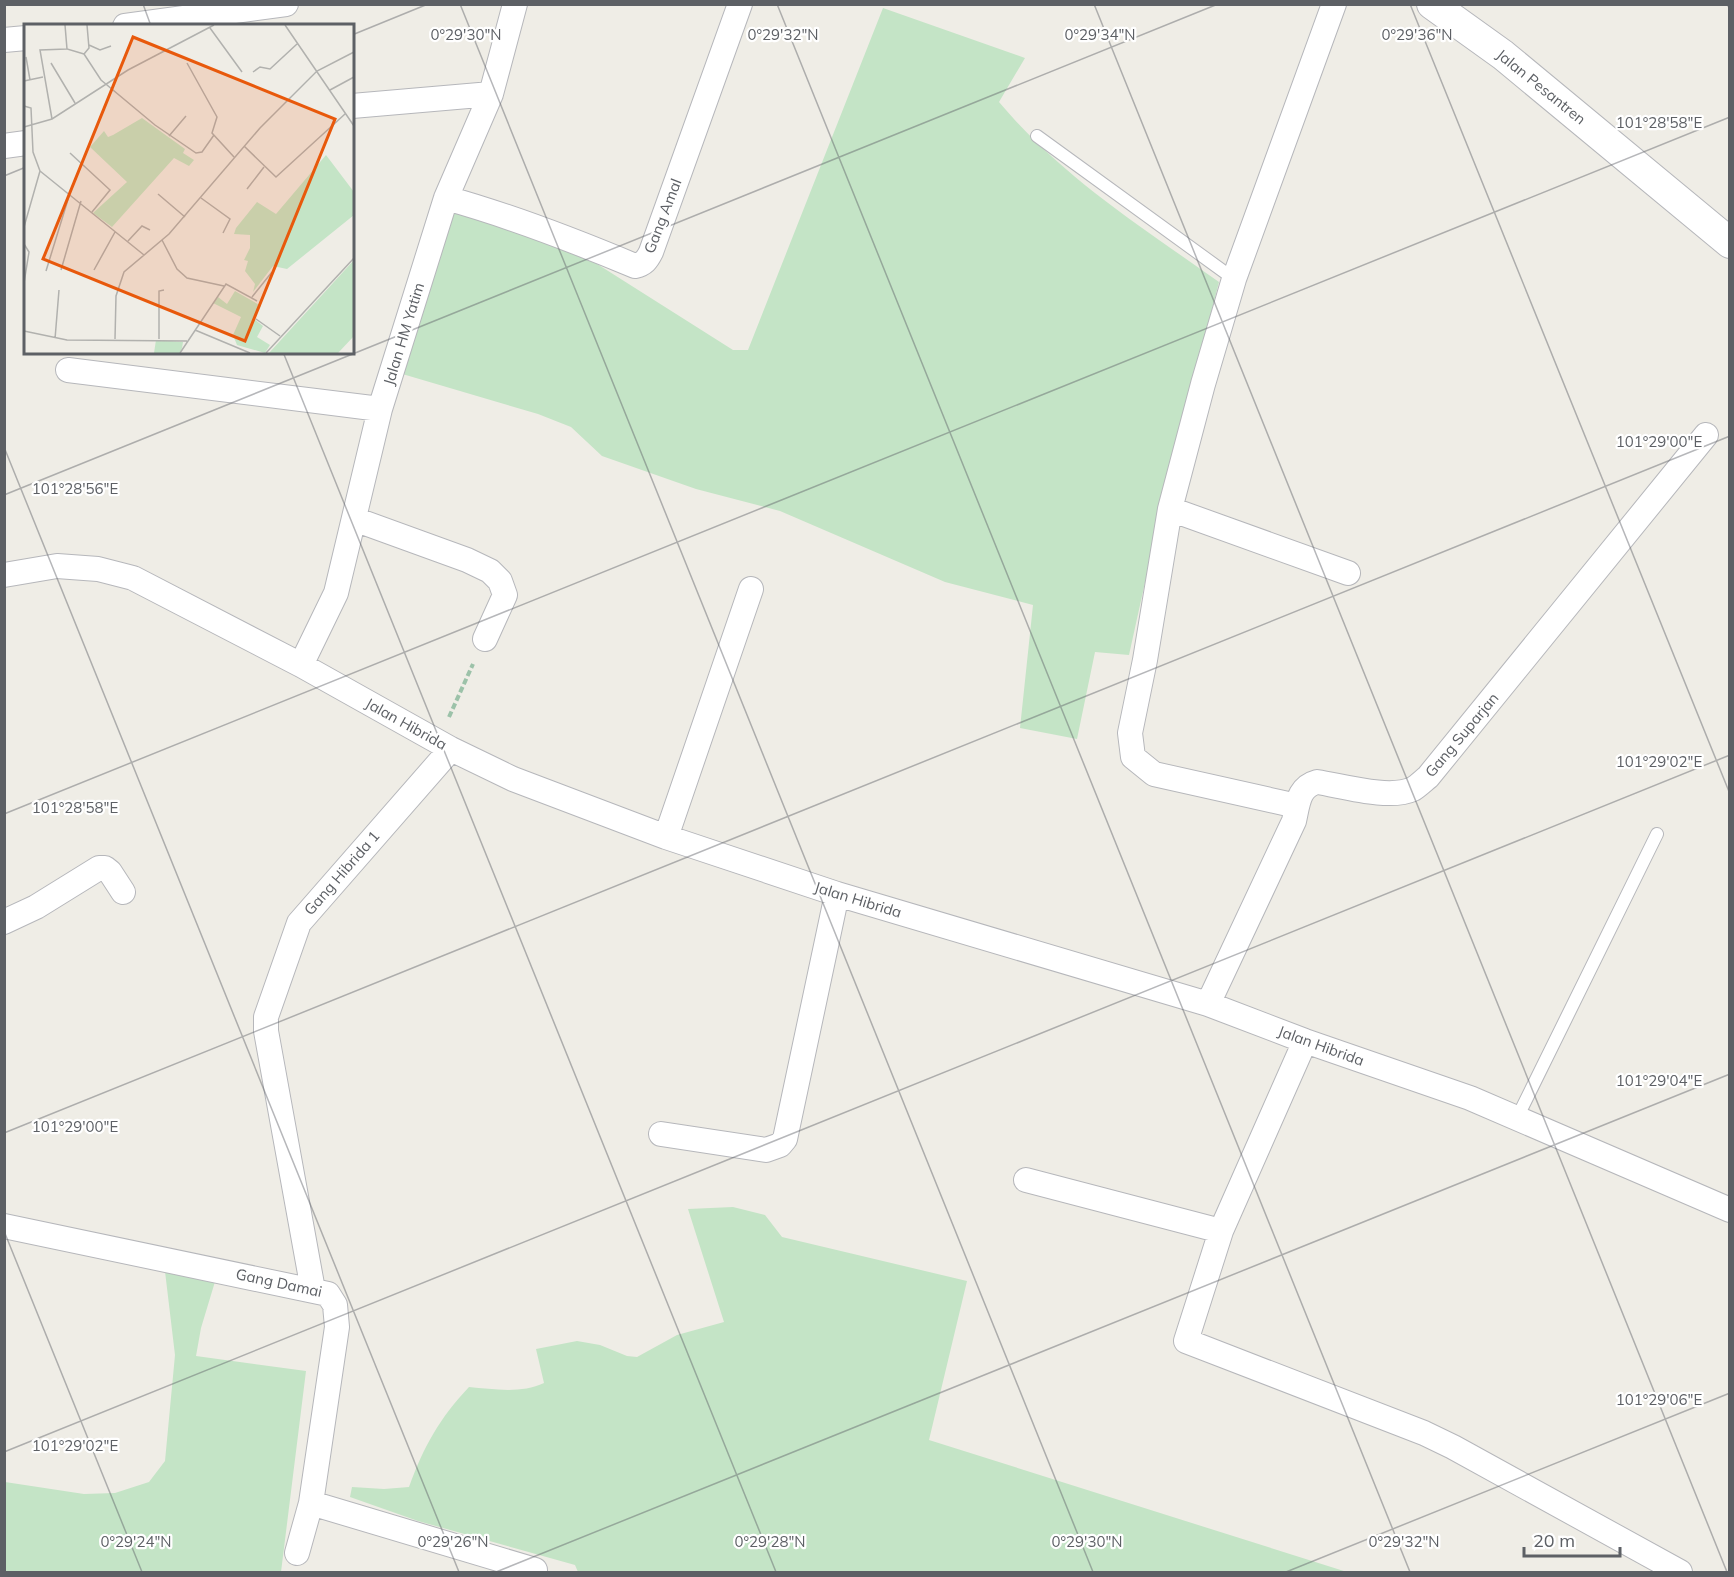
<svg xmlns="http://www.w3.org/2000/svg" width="1734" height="1577" font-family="Mulish,sans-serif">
<rect width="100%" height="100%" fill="#efede6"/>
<!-- green -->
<path fill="#c4e4c6" d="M883,8l142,50 -26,44c63,75 141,124 220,180l-53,205 -37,168 -34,-3 -18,87 -57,-11 13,-123 -88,-23 -165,-71 -84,-22 -94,-33 -31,-29 -33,-13 -139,-41 49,-164 127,41 158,100h15z
M733,1207l32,8 17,22 185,44 -38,159 418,132h-769l-3,-7 -157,-44 -68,-24 2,-10 32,2 25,-2c15,-41 30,-68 60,-100 24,2 52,7 75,-4l-8,-34 41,-8 23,4 27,11 10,1 40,-22 47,-13 -36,-113z
M164,1263l53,12 -16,53 -5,28 110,15 -25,201h-276v-90l79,12 31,-1 34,-11 16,-21 10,-106z"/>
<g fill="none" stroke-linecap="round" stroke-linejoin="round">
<!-- service casing -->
<g stroke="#b6b7bb" stroke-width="14">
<path id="service" d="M1037,136l197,143
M1517,1118l140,-284"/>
</g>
<!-- minor casing -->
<g stroke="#b6b7bb" stroke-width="26">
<path id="minor" d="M125,26l161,-22
M4,40l22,-2
M352,106l139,-12
M4,146l22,-3
M446,198c65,18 127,42 189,68 9,-2 12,-6 16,-14l89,-248
M68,370l312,39
M1170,509l178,64
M354,519l113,41 23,11 10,10 5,14 -20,44
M4,575l53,-9 41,3 35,9 168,87 150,84 62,30 153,58 171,57 371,110 97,37 165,57 260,112
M301,665l35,-72 44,-184 66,-211 45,-104 24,-90
M1297,806l-143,-32 -21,-17 -3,-24 15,-73 25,-151 33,-125 31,-105 100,-275
M666,837l85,-248
M4,922l32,-15 63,-39h6l5,4 13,20
M1208,1004l86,-183c4,-17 4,-34 23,-39 26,4 72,18 96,7 5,-3 10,-8 15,-12l278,-342
M1305,1041l-84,190 -35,110 238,92 29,14 227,125
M661,1134l105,16 14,-5 5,-6 52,-245
M1026,1180l195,51
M4,1226l324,68 7,11 2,22 -26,176 -14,50
M313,1290l-47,-259v-14l33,-94 152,-174
M311,1503l224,67"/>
</g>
<!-- tertiary casing -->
<g stroke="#b6b7bb" stroke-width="32">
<path id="tertiary" d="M1432,4l71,51 227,188"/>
</g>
<!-- path -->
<path stroke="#9cc2a9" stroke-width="4" stroke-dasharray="6 3" stroke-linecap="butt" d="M449,717l24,-53"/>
<!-- service -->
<use href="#service" stroke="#fff" stroke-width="12"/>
<!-- minor -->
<use href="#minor" stroke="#fff" stroke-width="24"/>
<!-- tertiary -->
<use href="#tertiary" stroke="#fff" stroke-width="30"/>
</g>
<!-- ticks -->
<path fill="none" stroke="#5d6065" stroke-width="1.5" stroke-opacity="0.45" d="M143,4l8,22M460,4l633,1568M777,4l633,1568M1094,4l633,1568M1410,4l320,790M1727,4l3,6M352,35l76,-31M4,176l22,-9M283,352l493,1220M4,447l455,1125M4,495l1214,-491M4,814l1726,-697M4,1133l1726,-697M4,1231l138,341M4,1452l1726,-697M496,1572l1234,-498M1286,1572l444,-179"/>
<g text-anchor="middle" stroke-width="4.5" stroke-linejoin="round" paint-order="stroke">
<!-- street labels -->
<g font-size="15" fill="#5d6065" stroke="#fff">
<text transform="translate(1541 87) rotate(39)" y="5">Jalan Pesantren</text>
<text transform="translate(663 216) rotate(-69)" y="5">Gang Amal</text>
<text transform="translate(404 334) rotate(-73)" y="5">Jalan HM Yatim</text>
<text transform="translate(406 724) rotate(29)" y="5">Jalan Hibrida</text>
<text transform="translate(1462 735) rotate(-50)" y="5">Gang Suparjan</text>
<text transform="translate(342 873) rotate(-49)" y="5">Gang Hibrida 1</text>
<text transform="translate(858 900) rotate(17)" y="5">Jalan Hibrida</text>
<text transform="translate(1321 1046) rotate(20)" y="5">Jalan Hibrida</text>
<text transform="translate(279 1283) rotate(12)" y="5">Gang Damai</text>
</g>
</g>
<!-- overview -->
<g transform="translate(24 24)">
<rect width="330" height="330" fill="#efede6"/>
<path d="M118,94l43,31 -2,4 11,7 -5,6 -15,-8 -62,69 -19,-14 34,-31 -37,-35 14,-16 4,6 5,-2zM302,131l28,37v23l-67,54 -14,-3 -20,26 2,-8 -10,-13 3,-10 -4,-1 6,-12v-13l-16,-1 2,-6 21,-26 19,12zM330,236v76l-16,17h-69zM211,267l26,15 -7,13 9,7 -6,11 13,8 -5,8 -28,-8 -4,-10 8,-18 -28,-14 5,-6 9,7zM132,316l27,2 -1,6 -2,5h-26z" fill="#c4e4c6"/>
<path fill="none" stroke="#b1b1ae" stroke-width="1.5" d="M41,1l2,24 17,5M63,1l2,23 -5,6 17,26 54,45 41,28 6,-1 12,-17M261,1l69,101M186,4l32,44M65,21l11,5 11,-4M2,33l4,23M27,39l24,40M163,39l30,54 -5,16 22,24M229,48l7,-5 10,2 27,-25M0,57l19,-4M306,66l24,-13M0,82l7,2 2,44 7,19 -16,56M28,95l-12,-69 27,-1M0,103l28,-8 76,-49 86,-45M145,112l17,-20M220,122l32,31 69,-63M46,129l40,37 -18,22M16,147l104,84M223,165l17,-22M134,170l27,23M177,174l29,21 -7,14M138,216l15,29 10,9 37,8M104,217l14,-15 8,4M0,220l5,8 -5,31M37,246l20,-69M70,246l21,-38M22,247l24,-78M228,273l20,-25M232,295l24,17M171,306l55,23M0,307l43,9 120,1M31,315l4,-49M91,315l1,-43 8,-24 45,-38 91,-106 57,-57 37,-19M135,315v-48l5,-1M156,329l46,-69 31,17M242,329l88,-95"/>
<path fill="#e8590c" fill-opacity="0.15" stroke="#e8590c" stroke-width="3" d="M109,13l202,82 -90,222 -202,-82z"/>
<rect width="330" height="330" fill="none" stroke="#5d6065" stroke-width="3"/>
</g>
<g font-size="15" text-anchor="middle" fill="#5d6065" stroke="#fff" stroke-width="4.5" stroke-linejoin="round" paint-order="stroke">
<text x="466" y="40">0°29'30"N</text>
<text x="783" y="40">0°29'32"N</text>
<text x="1100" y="40">0°29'34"N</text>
<text x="1417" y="40">0°29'36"N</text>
<text x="1659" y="128">101°28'58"E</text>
<text x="1659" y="447">101°29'00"E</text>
<text x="75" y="494">101°28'56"E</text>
<text x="1659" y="767">101°29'02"E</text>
<text x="75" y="813">101°28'58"E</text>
<text x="1659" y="1086">101°29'04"E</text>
<text x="75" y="1132">101°29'00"E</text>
<text x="1659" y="1405">101°29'06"E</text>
<text x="75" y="1451">101°29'02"E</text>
<text x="136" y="1547">0°29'24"N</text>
<text x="453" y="1547">0°29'26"N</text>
<text x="770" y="1547">0°29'28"N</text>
<text x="1087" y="1547">0°29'30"N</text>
<text x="1404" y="1547">0°29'32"N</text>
</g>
<!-- border -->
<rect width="1734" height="1577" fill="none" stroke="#5d6065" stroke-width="12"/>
<!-- scale -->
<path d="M1524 1547v9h96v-9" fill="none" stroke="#5d6065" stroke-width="3"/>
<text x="1533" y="1547" font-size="18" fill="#5d6065" stroke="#ffffff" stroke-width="4.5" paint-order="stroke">20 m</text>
</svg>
